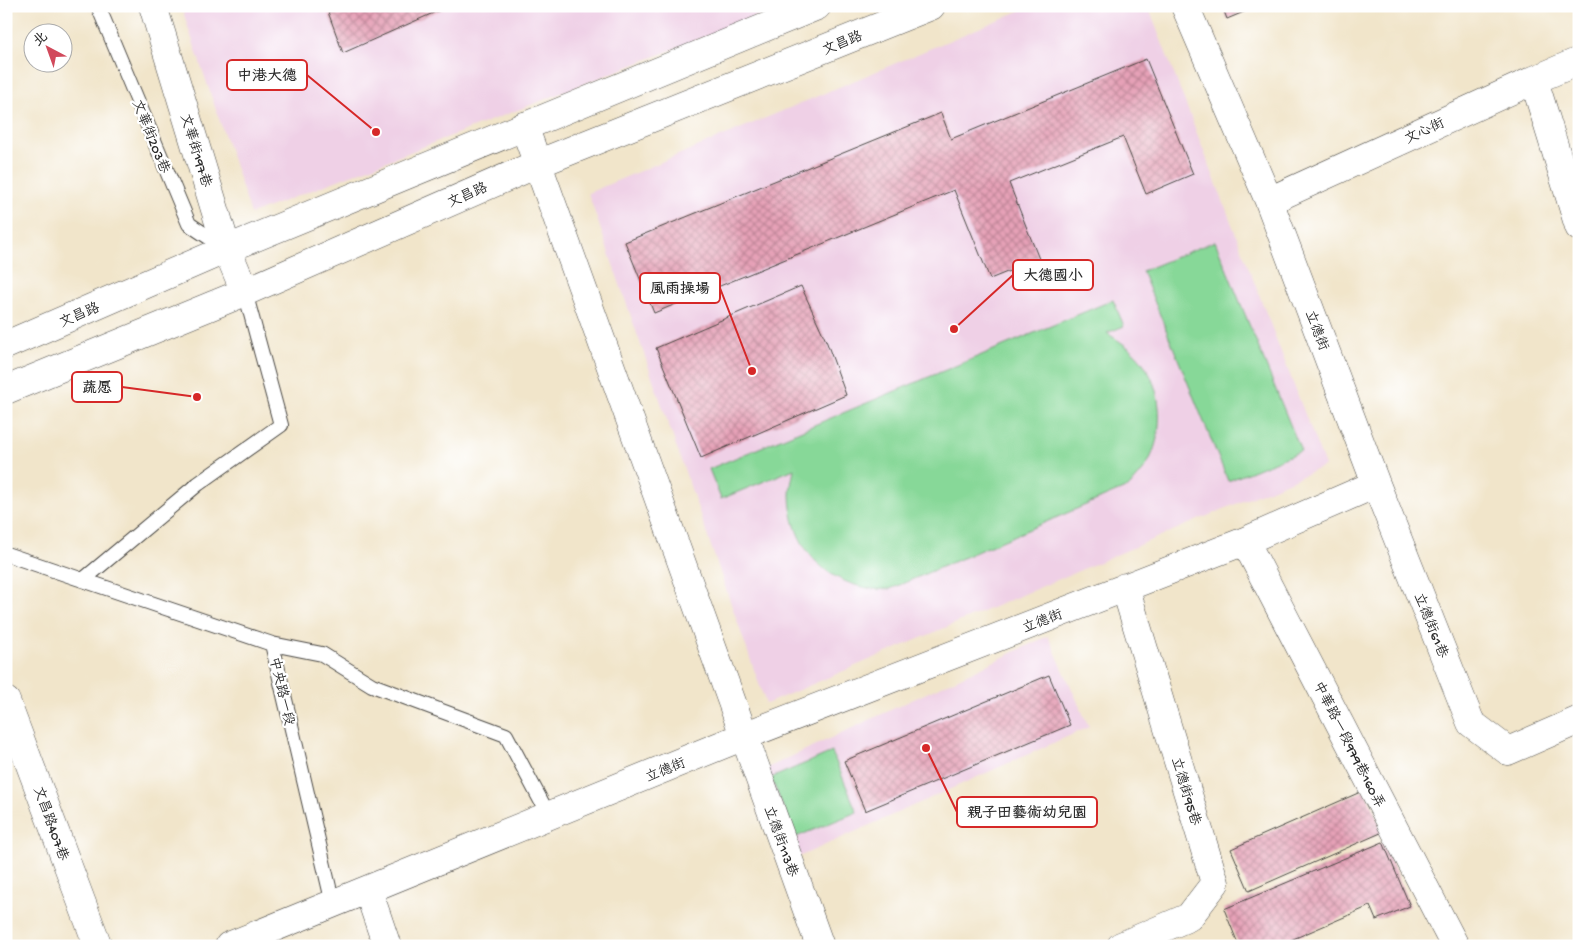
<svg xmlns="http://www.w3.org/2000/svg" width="1585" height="952" font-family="'Gochi Hand','LXGW WenKai TC',sans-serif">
<defs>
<pattern id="building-cross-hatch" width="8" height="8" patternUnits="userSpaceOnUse" patternTransform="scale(1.25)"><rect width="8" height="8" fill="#e6a1b7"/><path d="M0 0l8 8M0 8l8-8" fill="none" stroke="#bb8395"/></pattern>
</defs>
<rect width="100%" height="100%" fill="#fff"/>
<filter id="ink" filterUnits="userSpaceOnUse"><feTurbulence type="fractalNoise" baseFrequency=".02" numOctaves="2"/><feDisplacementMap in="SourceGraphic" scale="10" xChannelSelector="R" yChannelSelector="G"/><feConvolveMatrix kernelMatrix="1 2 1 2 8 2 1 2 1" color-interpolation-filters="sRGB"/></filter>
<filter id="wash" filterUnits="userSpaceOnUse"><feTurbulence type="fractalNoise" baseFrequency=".0096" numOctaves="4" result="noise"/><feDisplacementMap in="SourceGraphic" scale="20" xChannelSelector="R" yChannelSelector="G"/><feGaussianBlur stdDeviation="1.12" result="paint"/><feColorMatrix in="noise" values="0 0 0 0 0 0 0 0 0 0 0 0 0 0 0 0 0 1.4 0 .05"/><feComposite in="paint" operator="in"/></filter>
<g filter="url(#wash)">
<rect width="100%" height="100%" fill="#f1e5ca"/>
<!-- built -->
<path fill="#efd0e6" d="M181,6h603l-533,208z
M1031,6h117l177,460 -559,238 -178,-511z
M1048,636l41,91 -295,132 -29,-90z"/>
<!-- green -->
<path fill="#87d898" stroke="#598262" d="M1215,241l86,210 -73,30 -86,-210z
M1113,300l11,26 -17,7c12,8 24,15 33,26 23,29 25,70 9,102 -4,9 -13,17 -19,25l-240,103c-7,0 -15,1 -23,-1 -47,-9 -76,-45 -77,-93 0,-8 3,-18 4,-26l-73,30 -12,-30z
M832,752l25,60 -61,25 -25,-59z"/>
<g id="blocks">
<!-- building -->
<path fill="url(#building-cross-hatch)" d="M340,6h109l-106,47 -15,-41z
M1222,6h36l-31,13z
M1146,59l47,115 -47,20 -23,-57 -114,46 30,76 -49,20 -36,-89 -300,123 -29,-71 316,-129 10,26z
M801,286l26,57 19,52 -145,63 -45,-110z
M1049,675l21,50 -205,86 -21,-50z
M1365,790l18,42 -134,59 -18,-42z
M1383,842l27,64 -34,14 -6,-14 -93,40h-38l-15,-37z"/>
</g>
</g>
<g filter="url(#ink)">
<use href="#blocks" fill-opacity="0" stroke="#494743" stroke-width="1"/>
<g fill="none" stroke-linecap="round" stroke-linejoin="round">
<!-- service casing -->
<g stroke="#494743" stroke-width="16">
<path id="service" d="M98,6l91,218 36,24
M6,554l266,90 61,260
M83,580l115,-96 83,-59 -36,-133
M272,644l50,10 50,31 134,50 43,81"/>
</g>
<!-- minor casing -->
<g stroke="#494743" stroke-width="29">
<path id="minor" d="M153,6l74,243 18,43
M1185,6l84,195 107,283 95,239 37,28 71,-31
M1534,80l45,147
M524,126l296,820
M1269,201l265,-121 45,-19
M1245,541l210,405
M6,701l92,245
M368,890l19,56
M229,946l515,-210 501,-195 131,-57
M1121,946l68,-29 26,-34 -90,-296"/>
</g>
<!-- tertiary casing -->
<g stroke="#494743" stroke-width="29">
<path id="tertiary" d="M6,345l221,-96 590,-243
M6,390l239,-98 292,-128 394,-158"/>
</g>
<!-- service -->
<use href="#service" stroke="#fff" stroke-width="14"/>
<!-- minor -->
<use href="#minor" stroke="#fff" stroke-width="28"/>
<!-- tertiary -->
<use href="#tertiary" stroke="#fff" stroke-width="28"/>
</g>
</g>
<g text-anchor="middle" stroke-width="4.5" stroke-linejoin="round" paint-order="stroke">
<!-- street labels -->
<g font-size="14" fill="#2b2b2b" stroke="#fff">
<text transform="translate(842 42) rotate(-22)" y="5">文昌路</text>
<text transform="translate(1424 130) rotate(-25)" y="5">文心街</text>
<text transform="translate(152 136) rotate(68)" y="5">文華街203巷</text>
<text transform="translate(197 150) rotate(73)" y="5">文華街197巷</text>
<text transform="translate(467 194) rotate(-24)" y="5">文昌路</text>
<text transform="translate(79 314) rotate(-23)" y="5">文昌路</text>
<text transform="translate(1318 330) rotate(69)" y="5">立德街</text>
<text transform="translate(1042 620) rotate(-21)" y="5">立德街</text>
<text transform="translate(1432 625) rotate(68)" y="5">立德街61巷</text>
<text transform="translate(283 691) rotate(77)" y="5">中央路一段</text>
<text transform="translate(1350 744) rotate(63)" y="5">中華路一段979巷160弄</text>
<text transform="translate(665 769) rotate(-22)" y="5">立德街</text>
<text transform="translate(1187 791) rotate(73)" y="5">立德街95巷</text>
<text transform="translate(52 823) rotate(70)" y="5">文昌路407巷</text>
<text transform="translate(782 841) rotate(70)" y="5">立德街113巷</text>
</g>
</g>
<!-- callouts -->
<path fill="none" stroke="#d62828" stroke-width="2" d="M376 132L307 75M954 329L1013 275M752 371L720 288M197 397L122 387M926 748L957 812"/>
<g fill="#d62828" stroke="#fff" stroke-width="2">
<circle cx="376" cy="132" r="5"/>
<circle cx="954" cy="329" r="5"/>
<circle cx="752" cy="371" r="5"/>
<circle cx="197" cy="397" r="5"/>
<circle cx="926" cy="748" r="5"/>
</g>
<g fill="#fff" stroke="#d62828" stroke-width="2">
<rect x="227" y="60" width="80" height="30" rx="5"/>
<rect x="1013" y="260" width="80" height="30" rx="5"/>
<rect x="640" y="273" width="80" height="30" rx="5"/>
<rect x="72" y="372" width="50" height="30" rx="5"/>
<rect x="957" y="797" width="140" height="30" rx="5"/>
</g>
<g font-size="15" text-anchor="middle" font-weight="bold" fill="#2b2b2b">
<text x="267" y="80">中港大德</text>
<text x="1053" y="280">大德國小</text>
<text x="680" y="293">風雨操場</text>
<text x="97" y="392">蔬愿</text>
<text x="1027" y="817">親子田藝術幼兒園</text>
</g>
<!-- margin -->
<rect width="1585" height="952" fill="none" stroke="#fff" stroke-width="25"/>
<!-- north arrow -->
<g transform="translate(48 48) rotate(319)"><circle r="24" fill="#ffffff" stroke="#aaaaaa"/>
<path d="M0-4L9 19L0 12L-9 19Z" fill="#d1495b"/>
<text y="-8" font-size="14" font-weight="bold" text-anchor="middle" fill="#2b2b2b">北</text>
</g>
</svg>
